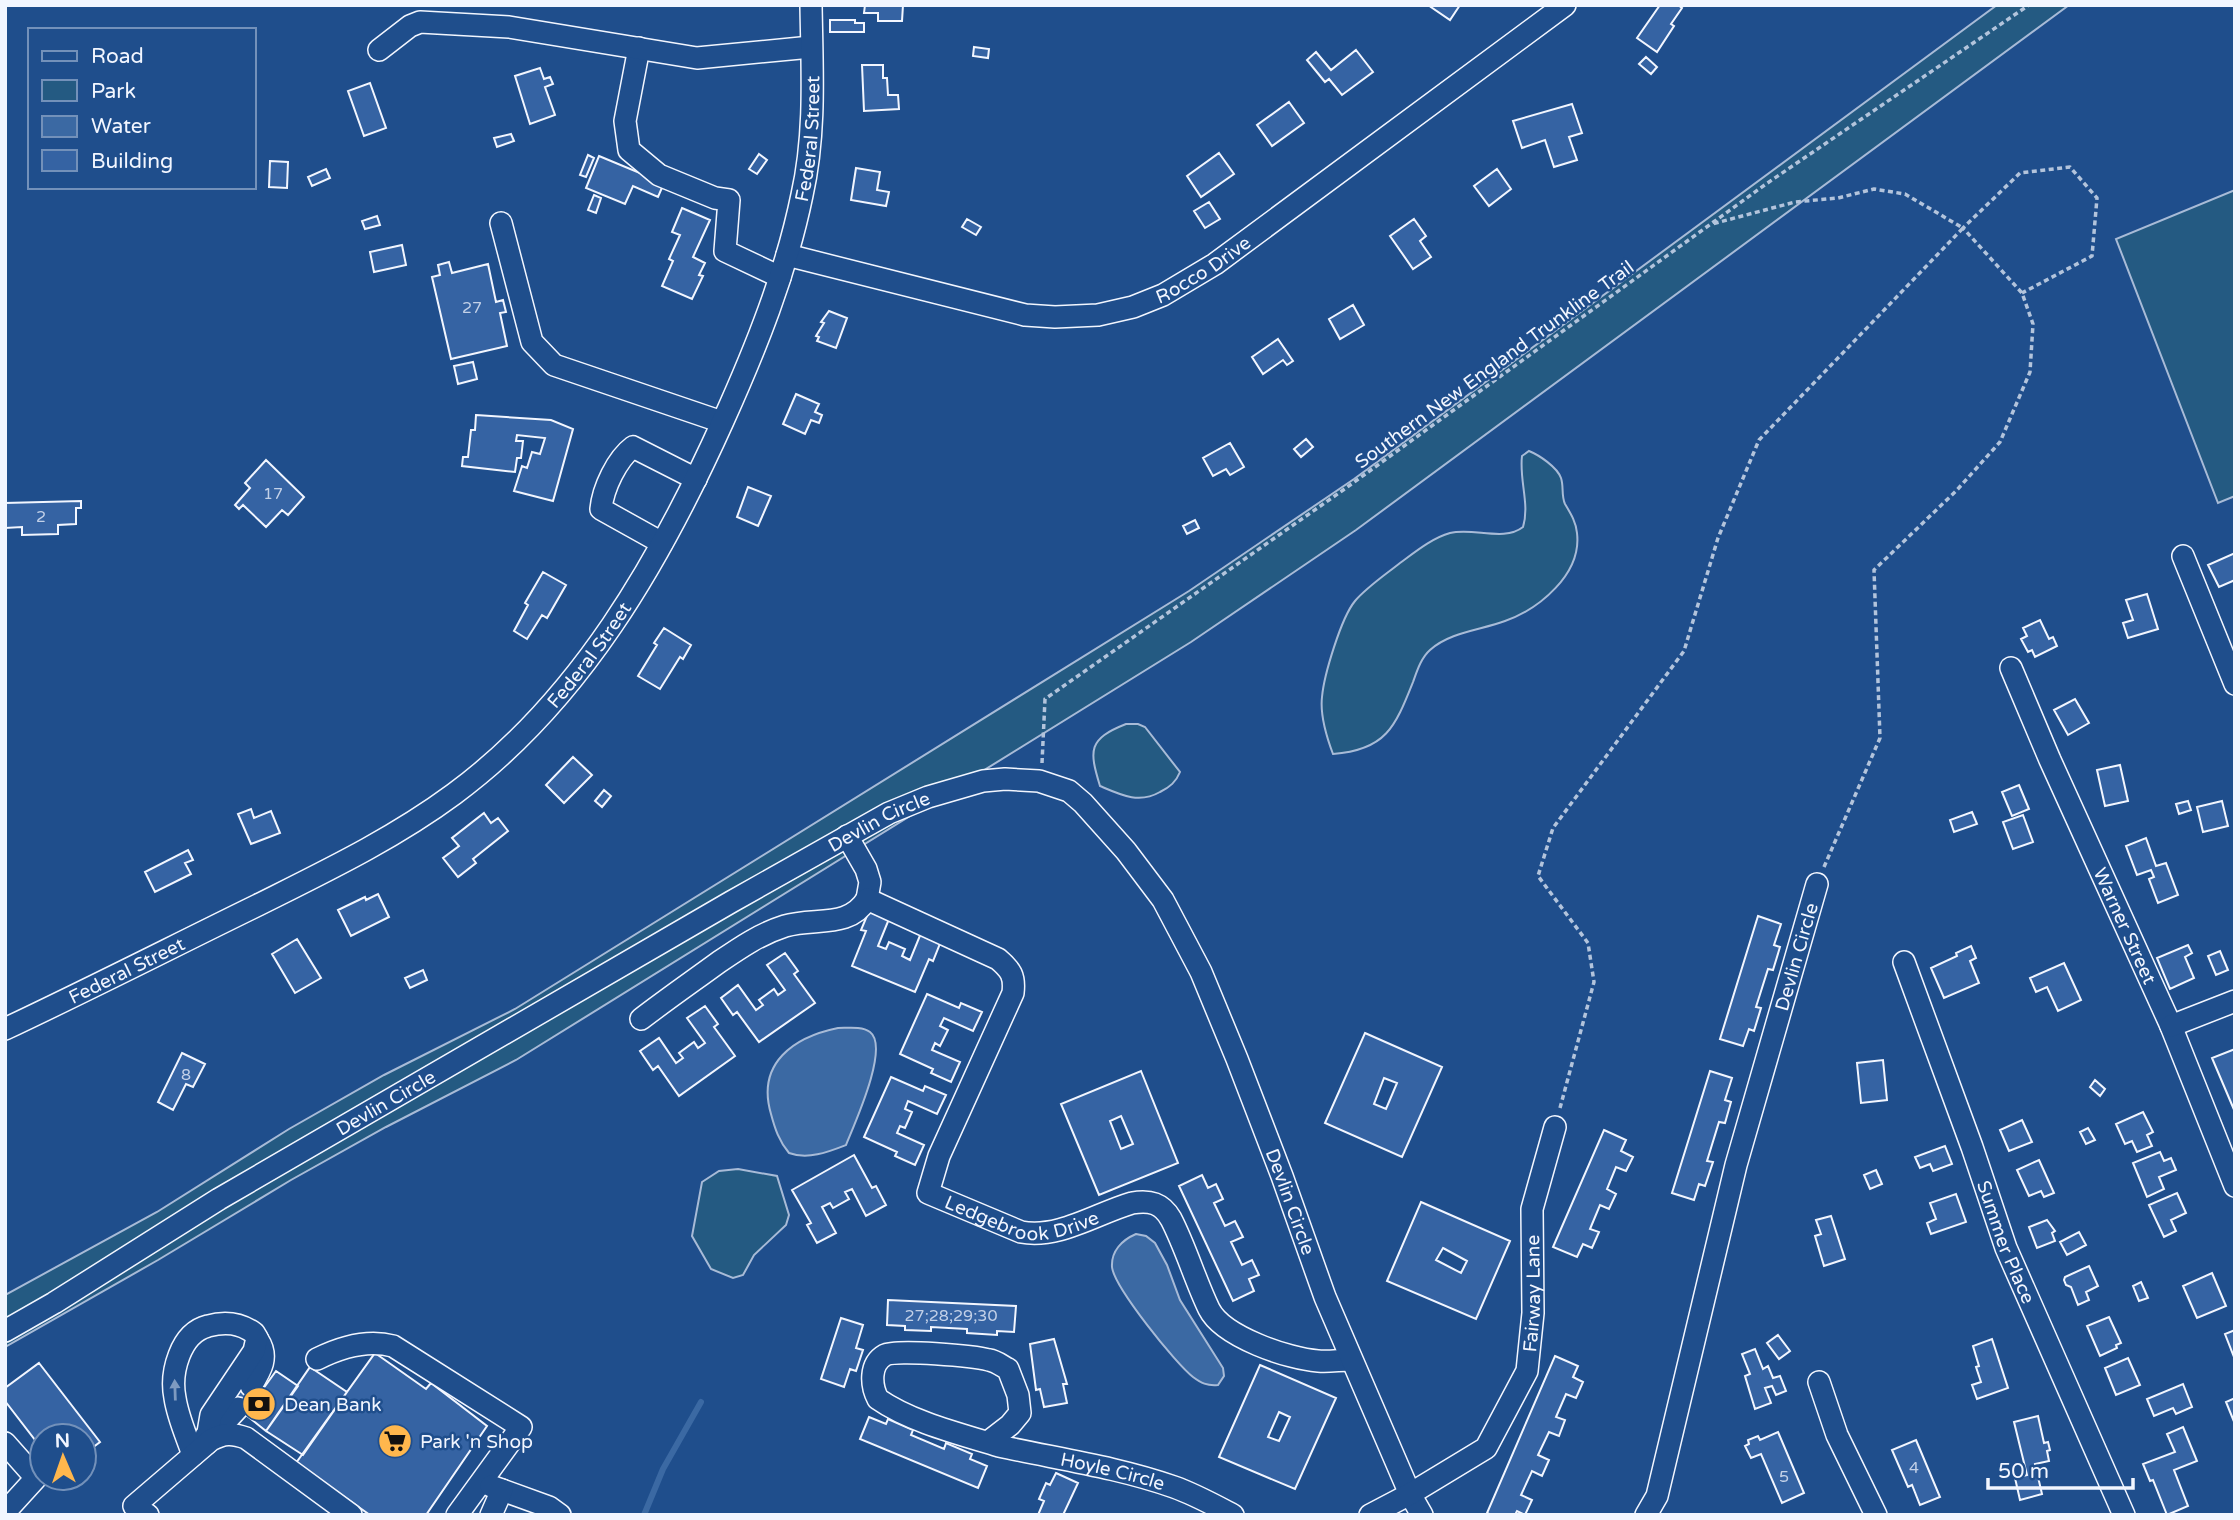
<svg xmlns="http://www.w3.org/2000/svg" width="2240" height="1520" font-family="'Varela Round',sans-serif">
<rect width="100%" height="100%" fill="#1f4e8c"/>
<!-- green -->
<path fill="#245a82" stroke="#a8bbd7" stroke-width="2" d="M1997,5h72l-713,525 -165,112 -675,418 -130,67 -95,53 -133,80 -153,87v-52l152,-83 132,-83 95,-54 131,-66 674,-418 165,-112z
M2235,190v306l-17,7 -102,-264z
M1529,451c10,4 28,16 32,27 3,9 0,17 4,26 6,10 11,18 12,29 5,41 -38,76 -72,88 -24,9 -55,11 -75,29 -9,8 -13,21 -17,32 -18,45 -27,68 -80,72 -6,-16 -13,-40 -11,-57 2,-22 19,-79 33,-96 12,-14 30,-26 45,-38 15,-11 32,-25 50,-30 23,-6 54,9 73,-6 7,-23 -4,-47 -1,-71z
M1126,724h12l7,3 35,45c-4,10 -10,15 -20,20 -21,12 -39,3 -60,-6 -11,-36 -12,-47 26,-62z
M738,1169l39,7 12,39 -3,10 -32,30 -11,20 -10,3 -22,-9 -19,-33 10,-54 17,-11z"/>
<!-- water -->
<path fill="#3b69a3" stroke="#a8bbd7" stroke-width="2" d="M838,1028c10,0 24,-2 32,4 20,15 -16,93 -24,113 -18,7 -38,15 -57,8 -10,-12 -14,-24 -18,-39 -15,-51 23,-77 67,-86z
M1136,1234l10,2 9,7 12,22 13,35 43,68 1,8 -6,9c-11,1 -17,-2 -25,-8 -17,-13 -79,-90 -81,-110 -1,-16 10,-27 24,-33z"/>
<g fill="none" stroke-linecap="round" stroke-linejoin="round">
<!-- stream -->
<path stroke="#3b69a3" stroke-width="6" d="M644,1515l19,-46 38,-67"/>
</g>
<!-- building -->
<path fill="#3563a3" stroke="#f2f6ff" stroke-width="2" fill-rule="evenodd" d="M865,5h38l-1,16h-24v-8h-14z
M1428,5h32l-10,15z
M1660,5h18l4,3 -11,16 3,2 -17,26 -20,-14z
M830,20h25v3h9v9h-34z
M974,47l15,2 -1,9 -15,-2z
M1356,50l17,22 -31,23 -13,-16 -4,3 -18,-22 9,-8 15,18z
M1646,57l11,10 -6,7 -12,-10z
M862,65h21v13h4l1,17h10l1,14 -35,2z
M540,68l4,11 6,-2 3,7 -8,3 10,28 -25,9 -15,-48z
M370,83l16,45 -22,8 -16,-45z
M1289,102l15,21 -32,23 -15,-21z
M1572,104l10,29 -13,4 8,23 -23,7 -9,-27 -23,8 -9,-27z
M511,134l3,7 -17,6 -3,-9z
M1219,153l15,21 -33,23 -14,-21z
M759,154l8,6 -10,14 -8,-5z
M588,155l6,3 -8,19 -6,-2z
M599,156l65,27 -6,14 -25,-11 -8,18 -39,-16z
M270,161l18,1 -1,26 -18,-1z
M856,168l24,4 -3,18 12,2 -3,14 -35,-6z
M326,169l4,9 -18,8 -4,-9z
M1497,169l14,20 -22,17 -15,-20z
M594,195l7,3 -5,15 -8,-3z
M1209,202l11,17 -15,9 -11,-17z
M682,208l28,12 -17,37 12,6 -6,12 4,1 -11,23 -30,-13 11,-25 -4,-2 11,-24 -8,-3z
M377,216l3,9 -15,4 -3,-8z
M967,219l14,8 -5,8 -14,-8z
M1414,219l12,17 -6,5 11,16 -18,12 -23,-33z
M402,245l4,20 -32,7 -4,-20z
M449,262l3,11 36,-9 8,38 7,-2 3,12 -6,1 7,33 -56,13 -19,-82 8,-2 -2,-10z
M1353,305l11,20 -24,14 -11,-20z
M829,311l18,7 -11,30 -19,-7 2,-4 -3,-1 8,-13 -3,-1z
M1278,339l15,22 -6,4 -4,-5 -20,14 -11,-17z
M473,362l4,17 -19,5 -4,-18z
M796,394l23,10 -4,8 7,3 -3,8 -8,-3 -6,14 -22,-10z
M476,415l75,5 22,9 -20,72 -39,-10 8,-25 5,2 5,-16 8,2 5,-16 -28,-3 -1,6h7l-2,17h-4l-2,14 -53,-6 1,-9h5l3,-27h4z
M1306,439l7,8 -12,10 -7,-8z
M1230,443l14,24 -14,8 -4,-6 -13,7 -10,-18z
M266,460l38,37 -16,18 -6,-5 -16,17 -23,-22 -4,4 -4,-4 15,-17 -5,-5z
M748,487l23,9 -13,30 -21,-9z
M81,501v7h-5v16l-18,1v9l-36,1v-8l-17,1v-25z
M1195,520l4,8 -12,6 -4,-8z
M2235,553v27l-16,7 -11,-22z
M543,572l23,13 -19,33 -5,-3 -15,24 -13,-8 14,-26 -3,-2z
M2147,594l11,35 -30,9 -5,-15 10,-3 -7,-20z
M2040,620l9,19 4,-2 4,9 -22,11 -3,-7 -4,2 -7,-13 6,-3 -4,-8z
M664,628l27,17 -8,14 -3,-2 -20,32 -22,-13 19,-31 -3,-2z
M2075,699l14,24 -21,12 -14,-25z
M573,757l19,18 -28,28 -18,-18z
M2120,765l8,36 -23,5 -8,-36z
M2019,785l10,24 -17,7 -10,-24z
M604,790l7,6 -9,11 -7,-6z
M2188,801l3,9 -12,4 -3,-10z
M2222,801l6,25 -25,6 -6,-25z
M251,809l3,9 17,-7 9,22 -29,11 -13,-30z
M1972,812l5,12 -23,8 -4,-12z
M484,813l7,10 7,-5 10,13 -35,28 3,4 -18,14 -15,-19 16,-12 -7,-8z
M2023,815l10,27 -20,7 -10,-27z
M2146,838l10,28 10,-3 12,32 -20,8 -9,-24 5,-2 -3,-7 -14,5 -11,-29z
M188,850l5,10 -8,3 6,11 -36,18 -10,-20z
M378,894l11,23 -38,19 -13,-26 27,-13 1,3z
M869,911l20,8 -11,27 8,3 3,-7 16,7 -3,7 8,4 11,-27 20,8 -8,20 -4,-2 -14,33 -63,-26 14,-35 -5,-1z
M1758,916l23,8 -7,21 6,2 -7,23 -5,-1 -12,38 5,1 -7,23 -5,-2 -6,17 -23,-7z
M297,939l24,39 -26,15 -23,-39z
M2188,945l4,8 -7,4 9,21 -24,11 -13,-31z
M1971,946l5,12 -6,3 9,22 -35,15 -13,-30 26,-12 -1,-3z
M2220,951l8,19 -12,5 -8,-19z
M785,953l13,18 -4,3 21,29 -56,39 -22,-30 -4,3 -12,-17 17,-13 18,25 7,-5 -4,-5 15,-11 4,6 7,-5 -18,-25z
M2064,963l17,37 -23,11 -11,-24 -11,5 -6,-14z
M423,970l4,10 -17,8 -5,-10z
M927,994l32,14 2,-5 21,9 -9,19 -29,-13 -4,8 8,4 -8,16 -5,-3 -3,7 28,12 -9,20 -20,-9 2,-4 -33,-15z
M705,1006l13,18 -4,3 21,29 -56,40 -21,-30 -5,4 -13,-19 19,-13 17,25 7,-5 -4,-5 15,-11 4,6 7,-5 -18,-25z
M1365,1033l77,34 -40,90 -77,-34zM1384,1078l13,5 -11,26 -12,-5z
M2235,1049v63l-23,-54z
M182,1053l23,11 -12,23 -7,-3 -13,26 -15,-8z
M1883,1060l4,40 -26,3 -4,-40z
M1141,1071l37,92 -79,32 -38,-91zM1121,1116l12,28 -12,5 -11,-28z
M1710,1071l22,7 -7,22 6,2 -6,21 -6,-1 -12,39 6,1 -8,24 -6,-2 -5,16 -22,-7z
M891,1077l32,14 2,-5 21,9 -9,19 -29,-13 -3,8 7,3 -7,16 -5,-2 -3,7 27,12 -9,20 -20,-9 2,-4 -33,-15z
M2095,1080l10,9 -5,7 -10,-9z
M2143,1112l10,20 -6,3 5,11 -15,6 -5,-11 -7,3 -9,-20z
M2022,1120l10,22 -23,9 -9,-21z
M2088,1128l7,12 -9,4 -6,-12z
M1604,1130l22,10 -5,11 12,6 -7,14 -10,-4 -9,22 9,5 -7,15 -9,-4 -10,24 9,3 -7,16 -9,-4 -6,13 -24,-10z
M1945,1146l7,18 -19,7 -3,-7 -10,4 -5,-11z
M2160,1152l4,9 7,-3 5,12 -17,7 5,12 -17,8 -14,-34z
M854,1155l18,33 4,-2 10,19 -20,11 -14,-27 -7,3 4,7 -16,9 -3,-5 -8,4 14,26 -19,10 -10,-18 4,-2 -19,-33z
M2039,1160l15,33 -10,4 -3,-6 -12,5 -12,-26z
M1876,1170l6,14 -12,5 -6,-14z
M1202,1175l6,13 8,-4 7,15 -9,4 11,23 10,-5 8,16 -12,5 11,23 10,-5 7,15 -10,4 5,12 -21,10 -54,-115z
M2177,1193l9,20 -15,7 5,11 -12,6 -15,-32z
M1956,1194l10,28 -35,12 -4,-11 9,-4 -6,-16z
M1421,1202l89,39 -34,78 -89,-38zM1443,1248l24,13 -6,12 -25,-13z
M1831,1216l14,43 -21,7 -9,-30 6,-2 -5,-14z
M2047,1220l8,11 -3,2 3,8 -18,7 -8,-21z
M2079,1232l7,13 -19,10 -7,-13z
M2089,1266l9,20 -12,6 3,8 -11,5 -7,-18 -5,-2 -2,-5 1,-3z
M2212,1273l14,33 -29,12 -14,-32z
M2141,1282l7,16 -9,3 -6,-15z
M888,1300l128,6 -2,26 -17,-1v4l-30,-2v-4l-36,-2v4l-26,-1v-4l-18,-1z
M2109,1317l12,26 -5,2 1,3 -17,8 -13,-30z
M841,1318l22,7 -7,23 7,2 -7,21 -6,-2 -6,18 -23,-8z
M2235,1330v27h-1l-9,-23z
M1778,1335l12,16 -11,8 -12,-16z
M1054,1339l13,45h-4l4,19 -23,4 -4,-18 -4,1 -6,-46z
M1992,1339l16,49 -31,11 -5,-14 9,-3 -5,-15 3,-1 -6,-20z
M1755,1349l8,20 5,-3 5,12 7,-2 6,15 -10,4 -4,-9 -7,2 6,15 -16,6 -10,-33 5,-2 -8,-20z
M375,1353l51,36 5,-6 56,43 -61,89h-56l-74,-52z
M1555,1356l23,10 -5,11 10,5 -7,16 -10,-4 -10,23 9,3 -6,16 -10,-4 -11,23 11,5 -7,16 -10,-5 -11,24 11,5 -7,15 -8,-4 -2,4h-24l-4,-2z
M2128,1358l12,27 -24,10 -11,-27z
M39,1363l61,79 -16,12v-18h-42v13l-37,-48v-13z
M1260,1365l76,33 -41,91 -76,-32zM1279,1412l11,5 -11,24 -11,-4z
M310,1367l37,25 -44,63 -37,-24z
M276,1371l22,15 -32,45 -39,-31 14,-21 19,14z
M2183,1384l9,23 -16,7 -3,-6 -19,8 -7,-17z
M2235,1398v26l-9,-22z
M2038,1416l6,27 4,-1 2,8 -3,1 2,10 -14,3 7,30 -22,6 -5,-22 12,-3 -13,-53z
M869,1417l17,7 2,-5 25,11 -2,5 33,14 2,-6 26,11 -2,5 17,7 -9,22 -118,-49z
M2183,1427l14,34 -23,9 14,36 -21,9 -14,-35 -3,1 -7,-17 32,-12 -8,-18z
M1778,1432l26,61 -22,10 -21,-49 -10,4 -6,-12 4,-2 -1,-4 10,-4 2,4z
M1916,1440l24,57 -20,8 -8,-20 -4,2 -16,-37z
M1056,1473l22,10 -15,32h-25l6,-14 -5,-2 7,-16 4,2z"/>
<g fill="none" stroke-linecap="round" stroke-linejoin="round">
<!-- minor casing -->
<g stroke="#f2f6ff" stroke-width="24">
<g id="minor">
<path d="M639,48l-14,73 4,29 30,25 56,23 14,2 -4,51 55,26"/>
<path d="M379,50l31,-24 10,-4 89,5 188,31 114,-11"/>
<path d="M501,223l31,119 22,23 168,57"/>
<path id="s1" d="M787,255l238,60 30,2 43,-2 35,-8 30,-12 52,-31 350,-259"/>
<path d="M662,543l-61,-34c2,-21 16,-50 32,-62l63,32"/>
<path d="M2183,556l52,128"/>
<path id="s2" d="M2011,668l39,92 121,266 64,160"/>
<path d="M847,836l19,33 4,13 -3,17"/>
<path id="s3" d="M1904,962l68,185 34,101 118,267"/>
<path id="s4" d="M641,1019c26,-20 52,-38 78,-57 22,-15 41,-28 66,-36 30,-9 64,3 82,-27l131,60c13,11 17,17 15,34l-74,163 -11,37 93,39c38,7 74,-18 111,-29 18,-3 30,0 39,16 15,29 24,61 38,90 14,28 80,50 109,52 11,1 22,-1 33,-1"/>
<path d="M2171,1026l64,-25"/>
<path id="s5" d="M5,1029c85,-40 169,-83 253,-124 68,-34 135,-66 196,-111 126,-93 206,-233 269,-373 33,-73 63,-148 79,-226 14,-62 10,-126 9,-190"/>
<path id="s6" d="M5,1331l49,-28 165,-104 512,-297 158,-89 39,-16 55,-16 22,-2 34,2 30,10 14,12 43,48 37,49 38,72 36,87 45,117 43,121 85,197 12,21"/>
<path d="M317,1359c24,-12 50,-20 76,-13l128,81 -64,88"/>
<path d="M1819,1382l18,53 39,80"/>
<path d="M251,1386c10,-16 18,-29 7,-46"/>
<path d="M206,1436l20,-15 12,-13"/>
<path id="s7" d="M988,1442l22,-17 10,-12 -2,-18 -10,-26c-6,-3 -12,-8 -19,-9 -15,-4 -93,-11 -104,-5 -16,9 -14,31 -7,44 33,23 82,35 121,47 59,13 118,21 175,41 20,7 40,18 59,28"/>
<path d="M5,1443l31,35 -31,34"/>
<path d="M193,1455c-6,-18 -15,-37 -18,-57 -5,-25 5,-65 33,-72 18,-5 32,-3 46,7l3,5 -3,13 -43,64 -5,29"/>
<path d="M502,1490l47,17 11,8"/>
<path d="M148,1515l-14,-9 77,-66c13,-7 21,-7 35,-2l105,77"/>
<path d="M491,1515l11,-25 -11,-4"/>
<path id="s8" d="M1370,1515l40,-21 76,-46 41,-77 6,-58 -1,-104 23,-82"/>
<path id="s9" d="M1646,1515l11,-19 79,-331 81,-281"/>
</g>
</g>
<!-- path -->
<path stroke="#b3c4dc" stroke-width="3.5" stroke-dasharray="5 3.5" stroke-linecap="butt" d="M1042,763l3,-64 301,-211 420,-304 263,-179
M1824,867l56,-129 -6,-168 82,-79 44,-49 30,-70 3,-48 -11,-31 -59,-65 57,-55 50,-6 27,31 -5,58 -70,37
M1560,1108l34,-126 -6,-39 -50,-67 15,-48 131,-177 34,-113 41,-98 204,-212 -58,-34 -31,-5 -36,9 -43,4 -83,22"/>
<!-- minor -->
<use href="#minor" stroke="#1f4e8c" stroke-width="21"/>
</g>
<!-- one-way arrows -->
<defs><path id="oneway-solid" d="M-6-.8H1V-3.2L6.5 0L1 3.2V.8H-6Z" transform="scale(1.75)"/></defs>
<use fill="#7e9ac0" href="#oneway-solid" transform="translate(175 1390) rotate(-92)"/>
<!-- icons -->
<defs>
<g id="bank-disc" transform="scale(1.75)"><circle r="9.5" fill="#ffb74d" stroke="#1f4e8c"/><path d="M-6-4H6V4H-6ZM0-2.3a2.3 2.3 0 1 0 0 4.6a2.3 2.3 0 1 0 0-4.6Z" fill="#111"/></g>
<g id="supermarket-disc" transform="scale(1.75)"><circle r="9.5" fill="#ffb74d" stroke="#1f4e8c"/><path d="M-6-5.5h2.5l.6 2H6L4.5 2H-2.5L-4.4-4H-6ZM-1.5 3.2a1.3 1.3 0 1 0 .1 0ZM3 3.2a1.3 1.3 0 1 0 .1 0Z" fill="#111"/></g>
</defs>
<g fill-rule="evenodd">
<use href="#bank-disc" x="259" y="1404"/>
<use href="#supermarket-disc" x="395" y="1441"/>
</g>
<g text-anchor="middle" stroke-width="5" stroke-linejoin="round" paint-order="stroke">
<!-- number labels -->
<g font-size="16" fill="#c3d1e8">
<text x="472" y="313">27</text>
<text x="273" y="499">17</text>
<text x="41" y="522">2</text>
<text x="186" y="1080">8</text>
<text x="951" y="1321">27;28;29;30</text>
<text x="1914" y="1473">4</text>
<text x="1784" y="1482">5</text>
</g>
<!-- street labels -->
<g font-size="19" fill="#f2f6ff" stroke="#1f4e8c">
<text dy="7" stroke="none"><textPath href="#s5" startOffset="1269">Federal Street</textPath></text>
<text dy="7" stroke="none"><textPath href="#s1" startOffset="434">Rocco Drive</textPath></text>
<text transform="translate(1494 364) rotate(-36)" y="7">Southern New England Trunkline Trail</text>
<text dy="7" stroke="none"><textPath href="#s5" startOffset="702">Federal Street</textPath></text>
<text dy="7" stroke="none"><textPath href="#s6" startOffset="1012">Devlin Circle</textPath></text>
<text dy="7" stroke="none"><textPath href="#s2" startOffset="282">Warner Street</textPath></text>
<text dy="7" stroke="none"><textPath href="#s9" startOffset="579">Devlin Circle</textPath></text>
<text dy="7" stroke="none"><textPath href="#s5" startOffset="135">Federal Street</textPath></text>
<text dy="7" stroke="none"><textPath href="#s6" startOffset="444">Devlin Circle</textPath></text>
<text dy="7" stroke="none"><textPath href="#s6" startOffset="1684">Devlin Circle</textPath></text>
<text dy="7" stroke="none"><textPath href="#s4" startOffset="763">Ledgebrook Drive</textPath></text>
<text dy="7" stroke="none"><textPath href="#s3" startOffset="298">Summer Place</textPath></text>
<text dy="7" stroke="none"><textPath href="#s8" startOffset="299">Fairway Lane</textPath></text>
<text dy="7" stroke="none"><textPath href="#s7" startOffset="511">Hoyle Circle</textPath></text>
</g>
<!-- poi labels -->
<g font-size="19" fill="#f2f6ff" stroke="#1f4e8c" text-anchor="start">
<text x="284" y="1411">Dean Bank</text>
<text x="420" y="1448">Park 'n Shop</text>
</g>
</g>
<!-- border -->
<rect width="2240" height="1520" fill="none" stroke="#f2f6ff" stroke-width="14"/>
<!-- legend -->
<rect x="28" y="28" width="228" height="161" fill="#1f4e8c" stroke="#7391ba" stroke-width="2"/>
<rect x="42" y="51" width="35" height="10" fill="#1f4e8c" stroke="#7391ba" stroke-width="2"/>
<text x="91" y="63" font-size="21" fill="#f2f6ff">Road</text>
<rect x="42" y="80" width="35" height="21" fill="#245a82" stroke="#7391ba" stroke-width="2"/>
<text x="91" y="98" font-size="21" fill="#f2f6ff">Park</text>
<rect x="42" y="116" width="35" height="21" fill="#3b69a3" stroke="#7391ba" stroke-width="2"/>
<text x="91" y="133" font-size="21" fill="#f2f6ff">Water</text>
<rect x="42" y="150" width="35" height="21" fill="#3563a3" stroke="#7391ba" stroke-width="2"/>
<text x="91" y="168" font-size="21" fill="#f2f6ff">Building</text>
<!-- north arrow -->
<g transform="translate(63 1457) rotate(358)"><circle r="33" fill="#1f4e8c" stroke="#7391ba" stroke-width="2"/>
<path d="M0-5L12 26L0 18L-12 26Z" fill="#ffb74d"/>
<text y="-10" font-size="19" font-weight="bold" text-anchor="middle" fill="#f2f6ff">N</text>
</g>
<!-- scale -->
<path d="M1988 1478v10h145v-10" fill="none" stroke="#f2f6ff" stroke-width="3.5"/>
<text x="1998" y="1478" font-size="21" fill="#f2f6ff" stroke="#1f4e8c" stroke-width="5" paint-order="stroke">50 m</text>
</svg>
